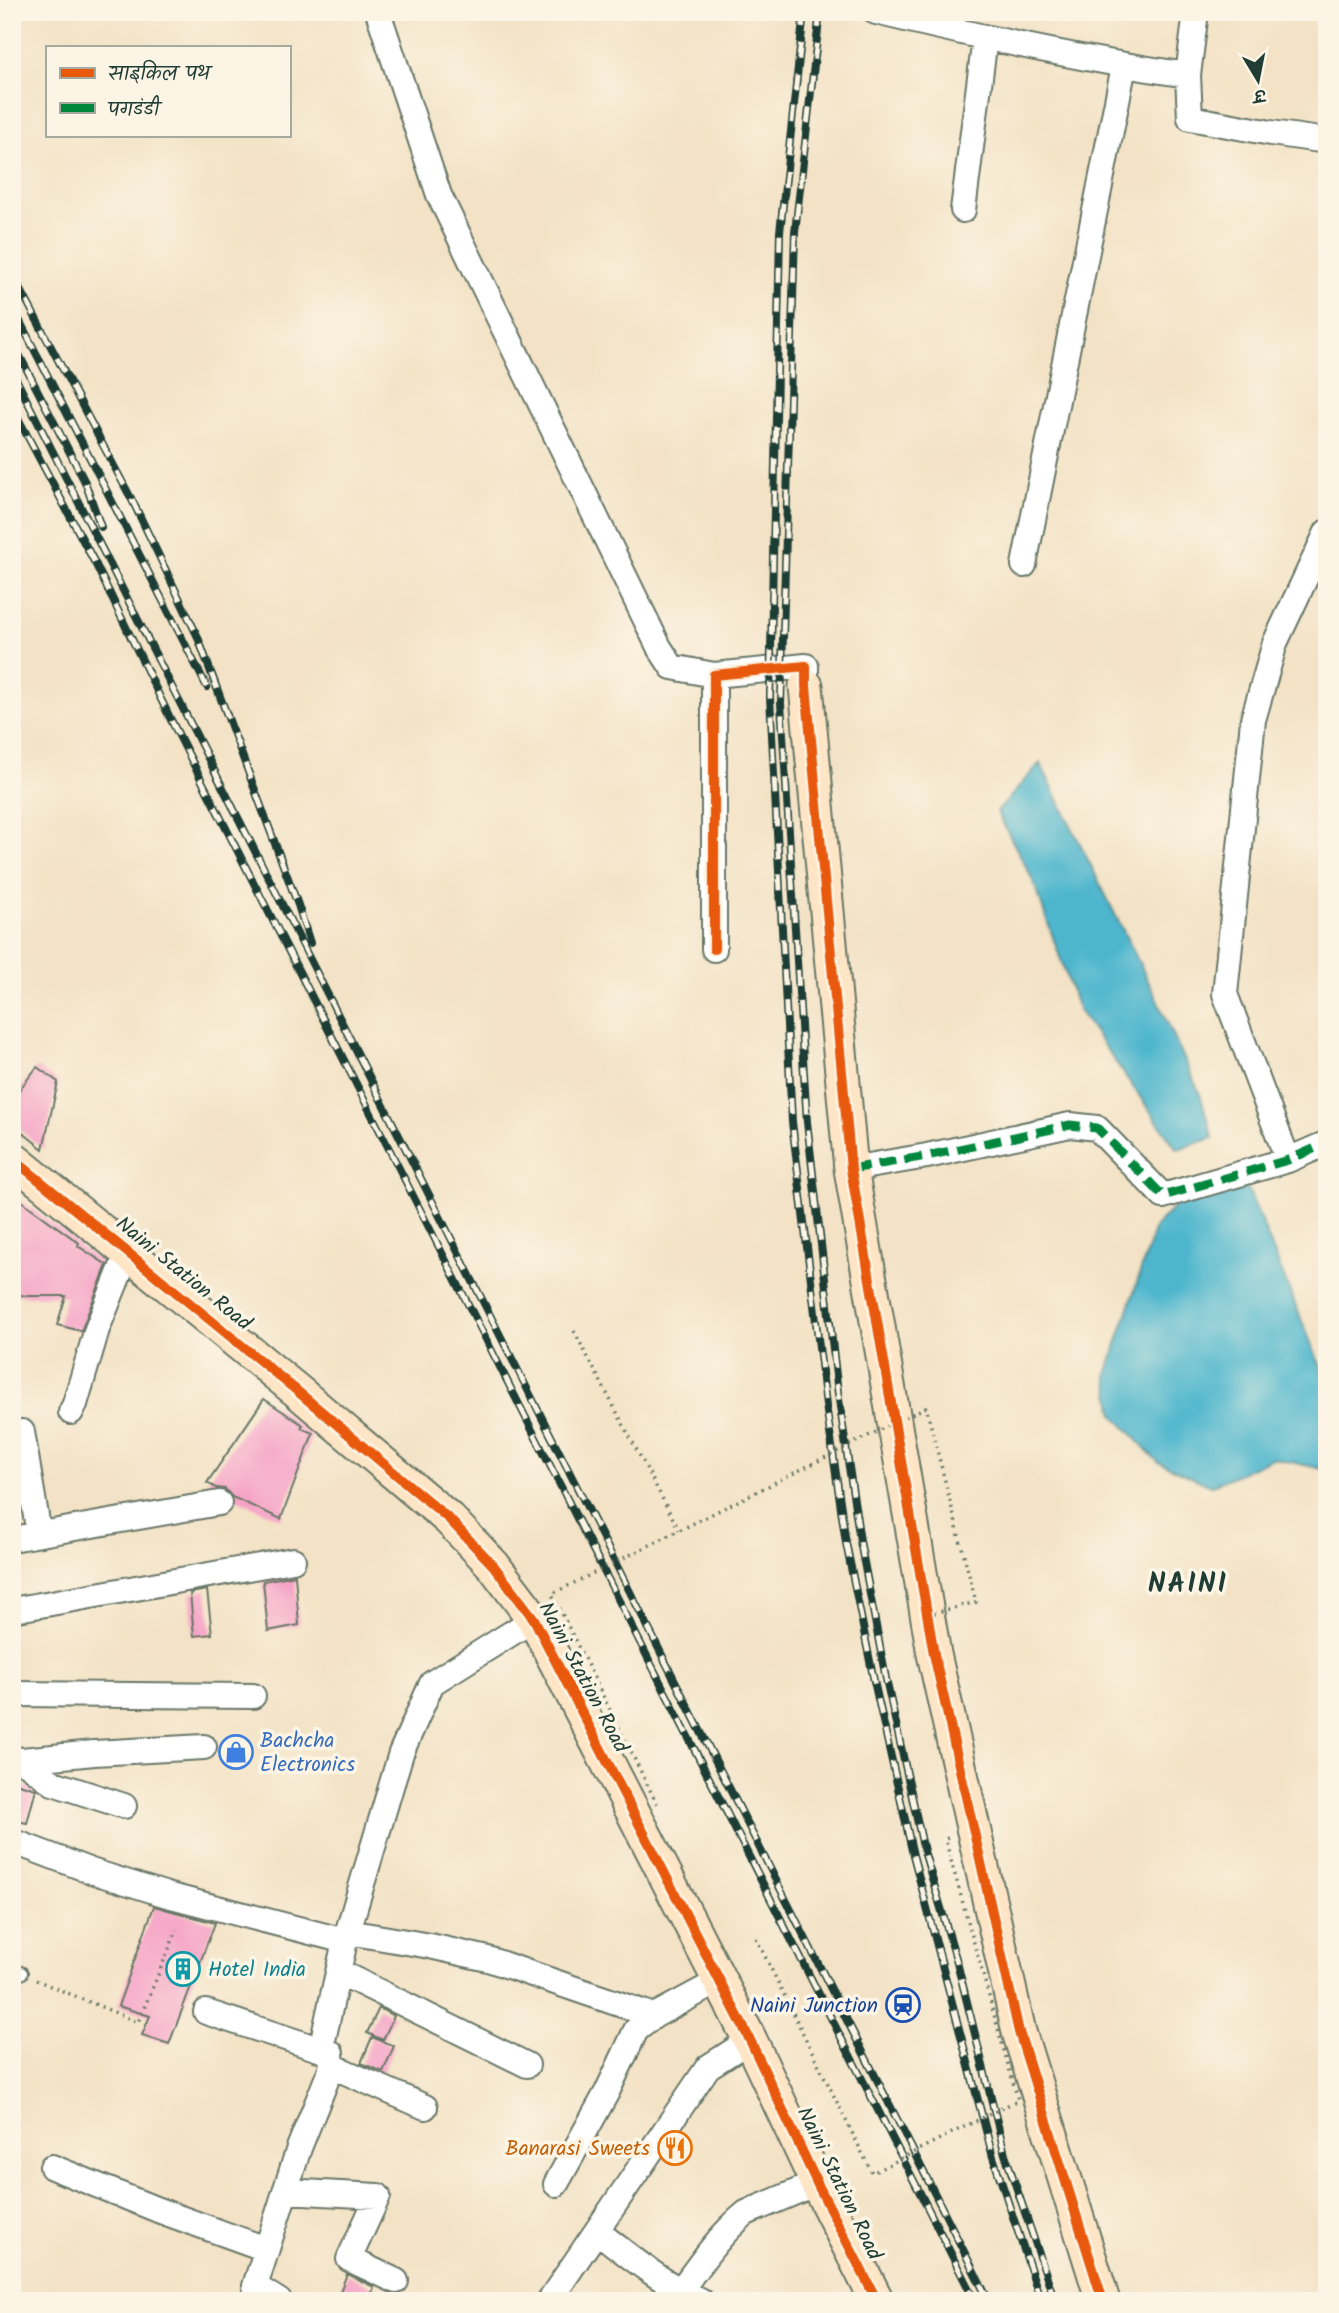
<svg xmlns="http://www.w3.org/2000/svg" width="1339" height="2313" font-family="Kalam,'Playpen Sans Deva',sans-serif">
<rect width="100%" height="100%" fill="#fcf5e5"/>
<filter id="ink" filterUnits="userSpaceOnUse"><feTurbulence type="fractalNoise" baseFrequency=".0143" numOctaves="2"/><feDisplacementMap in="SourceGraphic" scale="14" xChannelSelector="R" yChannelSelector="G"/><feConvolveMatrix kernelMatrix="1 2 1 2 8 2 1 2 1" color-interpolation-filters="sRGB"/></filter>
<filter id="wash" filterUnits="userSpaceOnUse"><feTurbulence type="fractalNoise" baseFrequency=".00686" numOctaves="4" result="noise"/><feDisplacementMap in="SourceGraphic" scale="28" xChannelSelector="R" yChannelSelector="G"/><feGaussianBlur stdDeviation="1.57" result="paint"/><feColorMatrix in="noise" values="0 0 0 0 0 0 0 0 0 0 0 0 0 0 0 0 0 1.4 0 .05"/><feComposite in="paint" operator="in"/></filter>
<g filter="url(#wash)">
<rect width="100%" height="100%" fill="#f3e2c5"/>
<!-- water -->
<path fill="#4eb6cd" stroke="#367a80" stroke-width="2" d="M1040,763l115,232 45,99 13,44 -36,11 -99,-140 -45,-129 -36,-68z
M1247,1187l80,195v88l-54,-12 -62,28 -53,-24 -44,-47 -7,-40 48,-148 28,-29z"/>
<g id="blocks">
<!-- building -->
<path fill="#f5a3c6" d="M37,1067l21,15 -15,67 -31,-25v-25z
M12,1194l67,49 -1,3 29,19 -26,66 -24,-6 9,-29h-38l-16,-2z
M264,1399l39,26 -2,3 12,5 -32,86 -49,-22 -7,-8 -9,-1 -9,-5z
M295,1575l4,50 -31,6 -5,-50z
M207,1590l5,44 -18,2 -4,-43z
M12,1782l24,7 -9,34 -15,-3z
M154,1906l61,17 -46,121 -27,-9 8,-19 -32,-10z
M379,2008l15,8 -11,24 -16,-7z
M372,2037l22,9 -11,26 -22,-9z
M347,2274l27,13 -5,14h-33z"/>
</g>
</g>
<g filter="url(#ink)">
<use href="#blocks" fill-opacity="0" stroke="#697767" stroke-width="2"/>
<g fill="none" stroke-linecap="round" stroke-linejoin="round">
<!-- lane casing -->
<g stroke="#697767" stroke-width="16">
<path id="lane" d="M12,1971l9,2"/>
</g>
<!-- street casing -->
<g stroke="#697767" stroke-width="28">
<path id="street" d="M378,12l61,183 220,452 13,20 42,8
M876,12c103,25 207,48 312,63
M1196,12l-8,63 2,43 81,15 56,8
M963,210l22,-172
M1024,565l100,-499
M714,949v-274l92,-9v20
M1288,1160l-63,-166 28,-274 22,-77 52,-111
M851,1169l76,-13 143,-31 27,3 66,68 125,-36 39,-17
M71,1412l4,-8 22,-75 31,-77
M22,1432l17,102
M12,1539l207,-36
M12,1610l281,-50
M12,1694l241,2
M12,1759l10,1 72,-7 110,-6
M22,1760l31,23 71,23
M12,1841l79,30 76,24 178,46
M348,1932l82,14 58,13 166,57
M339,1972l188,93
M206,2012l125,41 1,13 93,41
M321,2049l24,-108 56,-188 31,-70 102,-64
M52,2167l106,43 108,39
M556,2184l51,-92 29,-62 18,-14 65,-35
M285,2191l93,5 -29,63 47,22
M597,2231c33,26 65,52 104,70
M680,2291c20,-27 39,-56 66,-78l71,-30
M279,2301l-24,-15 44,-138 33,-82
M549,2301l159,-234 42,-27"/>
</g>
<!-- secondary casing -->
<g stroke="#697767" stroke-width="37">
<path id="secondary" d="M806,686l45,483 83,485 85,378 84,269
M12,1158l284,232 153,129 44,46 41,54 216,421 67,143 60,118"/>
</g>
<!-- path -->
<path stroke="#697767" stroke-width="3.5" stroke-dasharray="2 5" stroke-linecap="butt" d="M574,1331l105,199
M948,1838l-3,1 5,18
M36,1980l102,42 39,-92"/>
<!-- lane -->
<use href="#lane" stroke="#fff" stroke-width="12"/>
<!-- street -->
<use href="#street" stroke="#fff" stroke-width="24"/>
<!-- secondary -->
<use href="#secondary" stroke="#fde5c5" stroke-width="33"/>
<!-- rail casing -->
<g stroke="#1f3d34" stroke-width="8">
<path id="rail" d="M804,12l-24,220 -10,465 22,425 34,283 20,138 28,138 39,174 80,302 48,144
M820,12l-25,220 -14,471 26,419 31,271 22,148 26,138 38,172 33,111 48,192 50,147
M12,273l121,229 64,133 101,270 12,38
M12,306l195,381
M12,341l73,141 16,45
M12,371l977,1930
M12,407l84,158 75,155 804,1581"/>
</g>
<!-- rail -->
<use href="#rail" stroke="#fcf5e5" stroke-width="5" stroke-dasharray="16" stroke-linecap="butt"/>
<!-- path-bridge -->
<path stroke="#697767" stroke-width="3.5" stroke-dasharray="2 5" stroke-linecap="butt" d="M657,1804l-105,-210 374,-187 50,195 -49,13
M756,1938l116,235 146,-73 -68,-243"/>
<!-- quiet -->
<path stroke="#00873e" stroke-width="9" stroke-dasharray="18 9" stroke-linecap="butt" d="M851,1169l76,-13 143,-31 27,3 66,68 125,-36 39,-17"/>
<!-- cycleway casing -->
<g stroke="#fcf5e5" stroke-width="15">
<path id="cycleway" d="M714,949v-274l92,-9v20l45,483 83,485 85,378 84,269
M12,1158l284,232 153,129 44,46 41,54 216,421 67,143 60,118"/>
</g>
<!-- cycleway -->
<use href="#cycleway" stroke="#e8590c" stroke-width="10"/>
</g>
</g>
<!-- icons -->
<defs>
<g id="shop-ring" transform="scale(1.75)"><circle r="9.5" fill="#fcf5e5" stroke="#3f7fe0" stroke-width="1.5"/><path d="M-5-2.5h2.3a2.7 3.5 0 0 1 5.4 0H5L5.5 6h-11ZM-1.5-2.5h3a1.5 2.3 0 0 0-3 0Z" fill="#3f7fe0"/></g>
<g id="building-ring" transform="scale(1.75)"><circle r="9.5" fill="#fcf5e5" stroke="#0f9aa8" stroke-width="1.5"/><path d="M-4-6H4V6H1V3H-1V6H-4ZM-2.5-4.3h1.7v1.8h-1.7ZM.8-4.3h1.7v1.8H.8ZM-2.5-1h1.7V.8h-1.7ZM.8-1h1.7V.8H.8Z" fill="#0f9aa8"/></g>
<g id="station-ring" transform="scale(1.75)"><circle r="9.5" fill="#fcf5e5" stroke="#1a4fb4" stroke-width="1.5"/><path d="M-3-6H3Q5-6 5-4V2Q5 4 3 4L4.5 6H3L1.5 4h-3L-3 6H-4.5L-3 4Q-5 4-5 2V-4Q-5-6-3-6ZM-3.5-4v3h7v-3ZM-3.5 1v1.5H-2V1ZM2 1v1.5H3.5V1Z" fill="#1a4fb4"/></g>
<g id="restaurant-ring" transform="scale(1.75)"><circle r="9.5" fill="#fcf5e5" stroke="#e8710a" stroke-width="1.5"/><path d="M-5-6h1v4h1v-4h1v4h1v-4h1v5L-1.5 .5V6h-2V.5L-5-1ZM5-6V6H3V1.5H1.5Q1.5-4 5-6Z" fill="#e8710a"/></g>
</defs>
<g fill-rule="evenodd">
<use href="#shop-ring" x="236" y="1752"/>
<use href="#building-ring" x="183" y="1969"/>
<use href="#station-ring" x="903" y="2005"/>
<use href="#restaurant-ring" x="675" y="2148"/>
</g>
<g text-anchor="middle" stroke-width="7" stroke-linejoin="round" paint-order="stroke">
<!-- street labels -->
<g font-size="21" fill="#1f3d34" stroke="#fcf5e5">
<text transform="translate(184 1273) rotate(39)" y="7">Naini Station Road</text>
<text transform="translate(584 1677) rotate(62)" y="7">Naini Station Road</text>
<text transform="translate(840 2183) rotate(64)" y="7">Naini Station Road</text>
</g>
<!-- shop labels -->
<g font-size="21" fill="#366cbe" stroke="#fcf5e5" text-anchor="start">
<text x="260" y="1747">Bachcha<tspan x="260" dy="24">Electronics</tspan></text>
</g>
<!-- culture labels -->
<g font-size="21" fill="#0d838f" stroke="#fcf5e5" text-anchor="start">
<text x="208" y="1976">Hotel India</text>
</g>
<!-- transit labels -->
<g font-size="21" fill="#164399" stroke="#fcf5e5" text-anchor="end">
<text x="878" y="2012">Naini Junction</text>
</g>
<!-- food labels -->
<g font-size="21" fill="#c56008" stroke="#fcf5e5" text-anchor="end">
<text x="650" y="2155">Banarasi Sweets</text>
</g>
<!-- district labels -->
<g font-size="28" font-weight="bold" letter-spacing="2" fill="#1f3d34" stroke="#fcf5e5">
<text x="1188" y="1592">NAINI</text>
</g>
</g>
<!-- margin -->
<rect width="1339" height="2313" fill="none" stroke="#fcf5e5" stroke-width="42"/>
<!-- legend -->
<rect x="46" y="46" width="245" height="91" fill="#fcf5e5" stroke="#a4ab9e" stroke-width="2"/>
<rect x="60" y="68" width="35" height="10" fill="#e8590c" stroke="#a4ab9e" stroke-width="2"/>
<text x="108" y="80" font-size="21" fill="#1f3d34">साइकिल पथ</text>
<rect x="60" y="103" width="35" height="10" fill="#00873e" stroke="#a4ab9e" stroke-width="2"/>
<text x="108" y="116" font-size="21" fill="#1f3d34">पगडंडी</text>
<!-- north arrow -->
<g transform="translate(1258 80) rotate(170)" stroke="#fcf5e5" stroke-width="5" paint-order="stroke">
<path d="M0-5L12 26L0 18L-12 26Z" fill="#1f3d34"/>
<text y="-10" font-size="19" font-weight="bold" text-anchor="middle" fill="#1f3d34">उ</text>
</g>
</svg>
